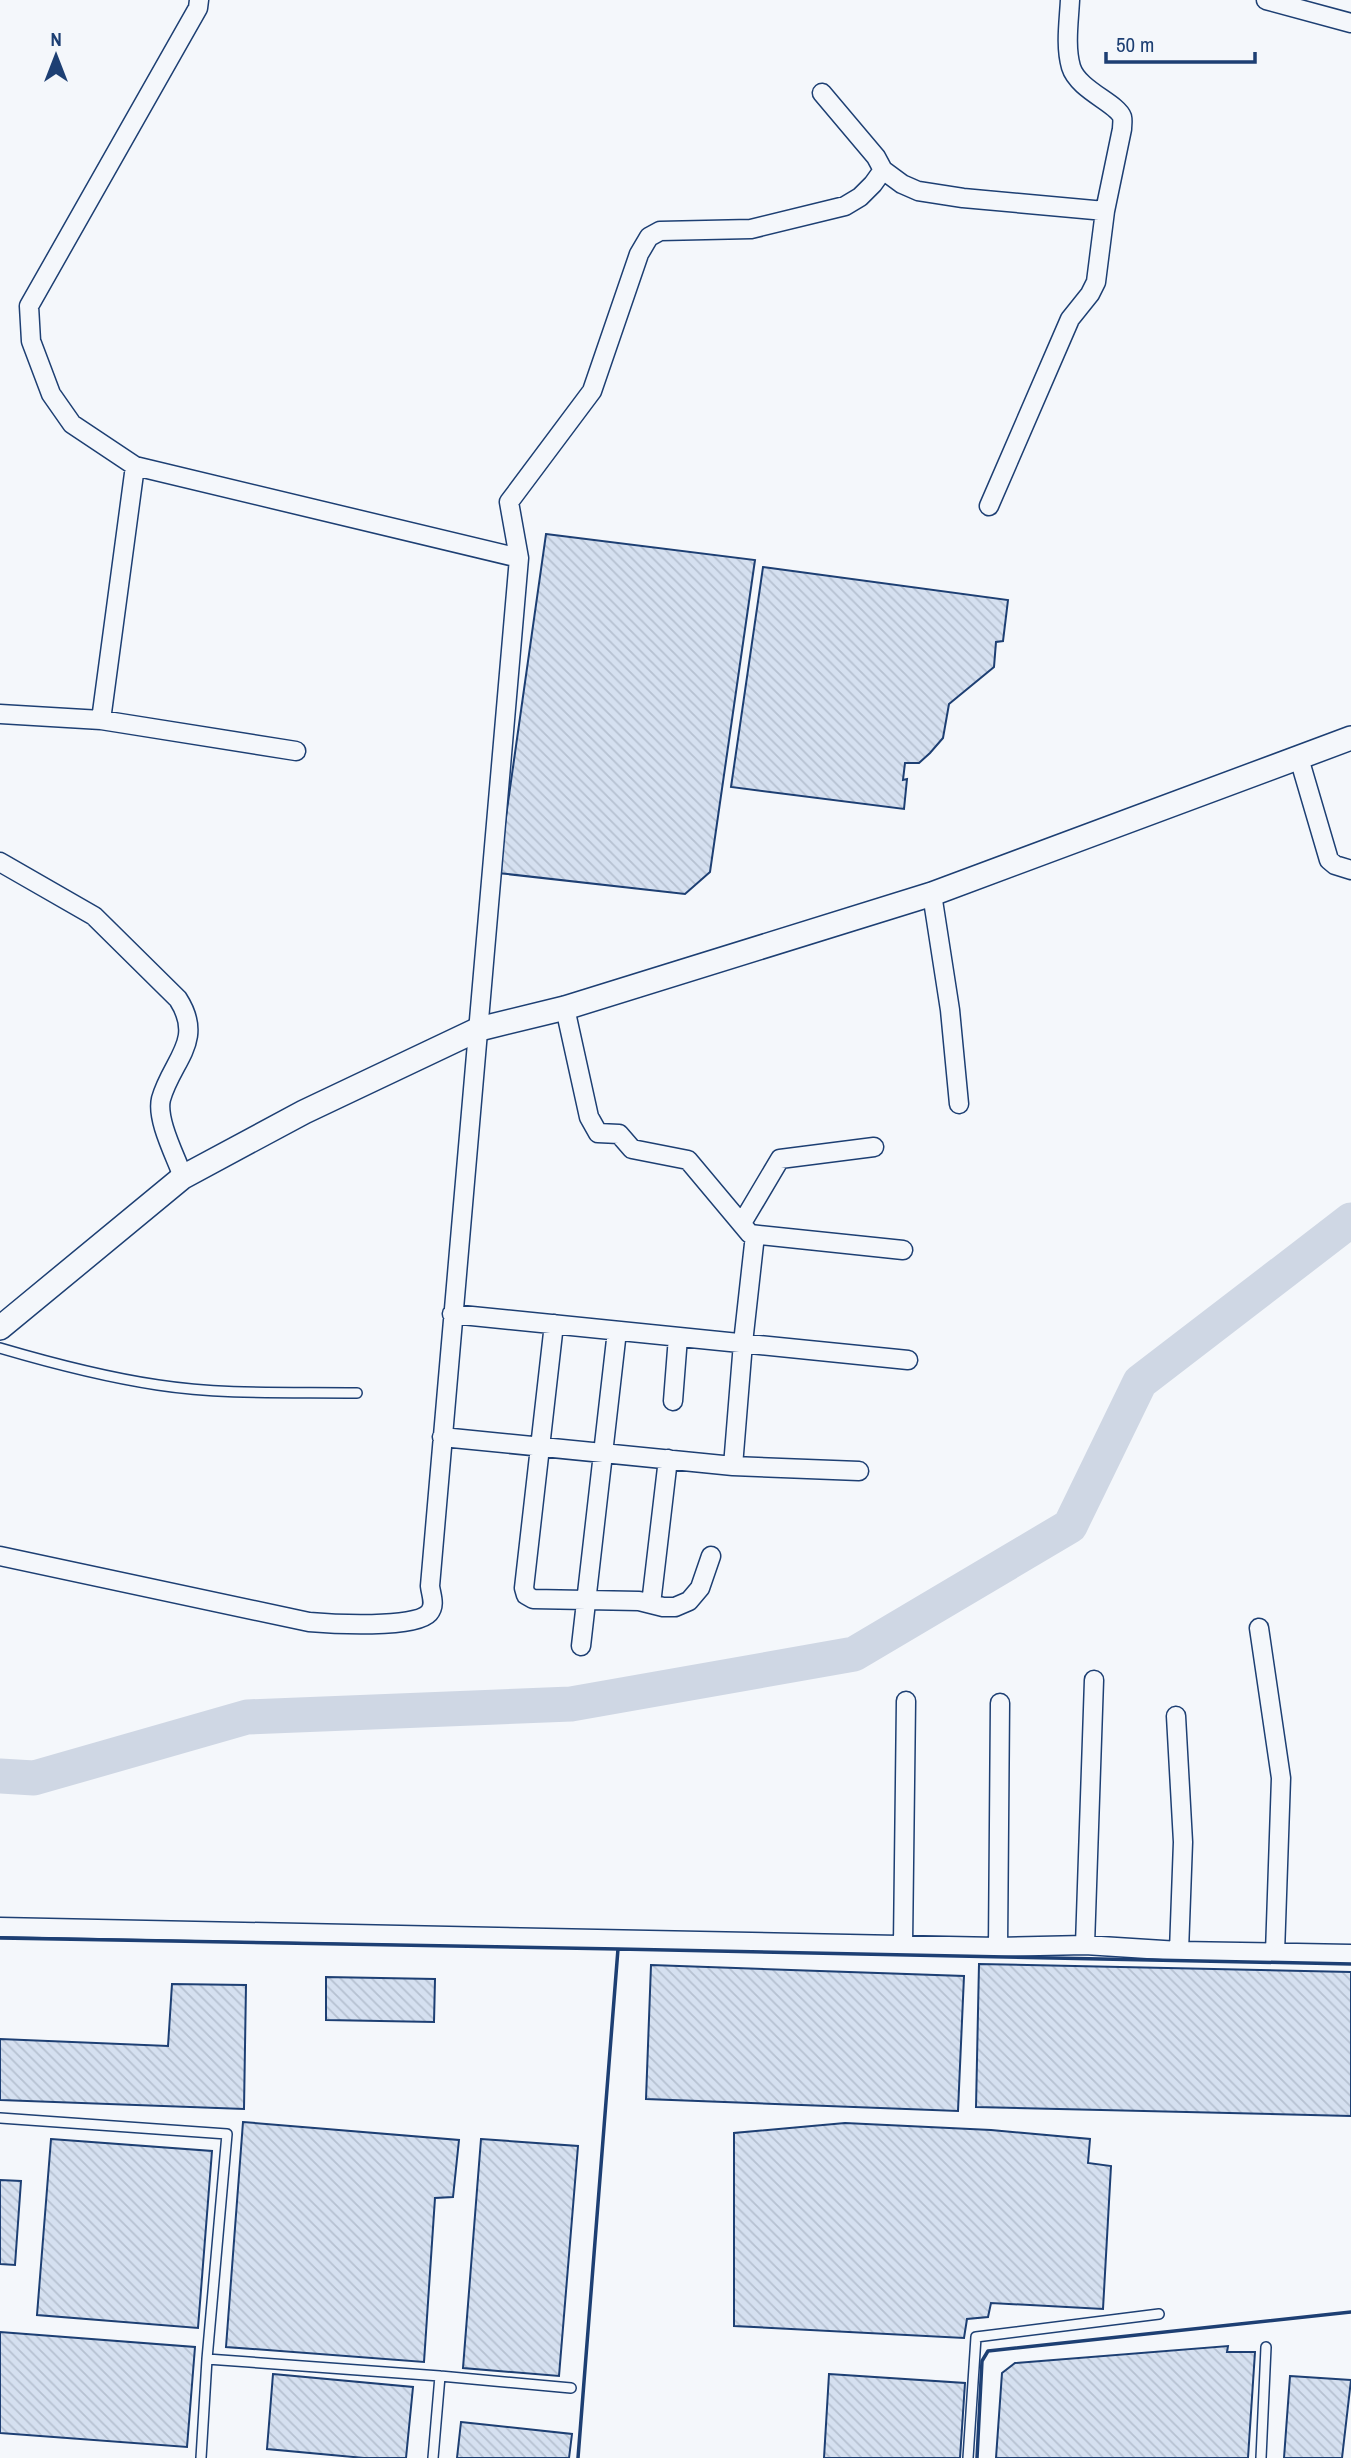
<svg xmlns="http://www.w3.org/2000/svg" width="1351" height="2458" font-family="'Archivo Narrow',sans-serif">
<defs>
<pattern id="building-back-hatch" width="6" height="6" patternUnits="userSpaceOnUse" patternTransform="scale(1.75)"><rect width="6" height="6" fill="#d5e0f0"/><path d="M-1 5l2 2M0 0l6 6M5-1l2 2" fill="none" stroke="#b6c1d1"/></pattern>
</defs>
<rect width="100%" height="100%" fill="#f4f7fb"/>
<g fill="none" stroke-linecap="round" stroke-linejoin="round">
<!-- river -->
<path stroke="#cfd7e4" stroke-width="35" d="M0,1776l34,2 213,-61 324,-13 283,-50 216,-128 70,-144 211,-162"/>
</g>
<!-- building -->
<path fill="url(#building-back-hatch)" stroke="#1d3f73" stroke-width="2" d="M546,534l209,26 -45,312 -25,22 -187,-21z
M763,567l245,33 -5,41 -7,1 -2,25 -45,37 -6,34 -13,15 -11,10h-14l-2,17 4,-1 -3,30 -173,-22z
M979,1964l372,8v144l-375,-9z
M651,1965l313,11 -6,135 -312,-12z
M326,1977l109,2 -1,43 -108,-2z
M172,1984l74,1 -2,124 -244,-9v-61l168,7z
M243,2122l216,18 -6,57 -18,1 -11,164 -198,-15z
M845,2123l146,7 99,9 -2,24 23,3 -8,143 -112,-6 -3,14 -21,2 -3,19 -230,-12v-193z
M51,2139l161,12 -14,177 -161,-13z
M481,2139l97,7 -19,230 -96,-8z
M0,2180l21,1 -6,84 -15,-1z
M0,2332l195,15 -8,100 -187,-14z
M1228,2346l-1,6h28l-7,106h-252l6,-85 13,-10z
M273,2374l140,13 -7,71h-42l-97,-9z
M829,2374l136,9 -5,75h-136z
M1290,2376l61,4 -9,78h-58z
M461,2422l111,12 -3,24h-112z"/>
<g fill="none" stroke-linecap="round" stroke-linejoin="round">
<!-- service casing -->
<g stroke="#1d3f73" stroke-width="12">
<path id="service" d="M0,1348c51,15 105,29 158,37 65,10 133,7 199,8
M0,2118l227,16 -20,225 -6,99
M207,2359l233,17 131,12
M433,2458l7,-82
M968,2458l8,-121 183,-23
M1261,2458l5,-111"/>
</g>
<!-- minor casing -->
<g stroke="#1d3f73" stroke-width="21">
<path id="minor" d="M1266,0l85,23
M822,93l54,64 7,13 19,14 16,7 45,7 142,13
M989,506l81,-187 20,-25 6,-12 9,-71 17,-82c0,-4 1,-8 0,-12 -5,-14 -44,-27 -51,-50 -6,-21 -2,-46 -1,-67
M519,558l-10,-56 83,-111 47,-137 10,-17 11,-6 91,-2 94,-23 15,-9 13,-13 10,-14
M0,714l101,6 195,31
M101,720l34,-254
M1299,758l30,102 6,5 16,5
M0,862l94,54 84,83c27,42 -6,61 -17,100 -5,21 15,58 22,78
M932,894l18,116 9,94
M565,1008l24,109 9,16 21,1 13,15 56,11 62,74 153,16
M742,1223l38,-64 94,-12
M452,1314l456,46
M554,1324l-30,264 2,7 7,4 106,2 24,6h12l14,-6 11,-13 11,-32
M673,1401l5,-64
M442,1437l291,29 126,5
M733,1466l10,-123 12,-108
M0,1556l309,66c22,2 106,7 120,-9 7,-8 2,-18 1,-27l89,-1028 -384,-92 -63,-42 -21,-30 -20,-53 -2,-35 169,-298 1,-8
M651,1604l17,-145
M1259,1628l22,150 -6,175
M581,1646l36,-315
M1176,1716l7,126 -4,109
M0,1927l998,20 87,-2 94,6 172,3
M903,1945l3,-244
M1085,1945l9,-265
M998,1947l2,-244"/>
</g>
<!-- tertiary casing -->
<g stroke="#1d3f73" stroke-width="26">
<path id="tertiary" d="M0,1328l183,-151 121,-65 175,-83 86,-21 367,-114 419,-156"/>
</g>
<!-- service -->
<use href="#service" stroke="#f4f7fb" stroke-width="9"/>
<!-- minor -->
<use href="#minor" stroke="#f4f7fb" stroke-width="18"/>
<!-- tertiary -->
<use href="#tertiary" stroke="#f4f7fb" stroke-width="23"/>
<!-- wall -->
<path stroke="#1d3f73" stroke-width="3.5" d="M0,1938l618,11 -40,509
M618,1949l733,15
M977,2458l5,-97 6,-10 363,-39"/>
</g>
<!-- north arrow -->
<g transform="translate(56 56)" stroke="#f4f7fb" stroke-width="5" paint-order="stroke">
<path d="M0-5L12 26L0 18L-12 26Z" fill="#1d3f73"/>
<text y="-10" font-size="19" font-weight="bold" text-anchor="middle" fill="#1d3f73">N</text>
</g>
<!-- scale -->
<path d="M1106 52v10h149v-10" fill="none" stroke="#1d3f73" stroke-width="3.5"/>
<text x="1116" y="52" font-size="21" fill="#1d3f73" stroke="#f4f7fb" stroke-width="5" paint-order="stroke">50 m</text>
</svg>
